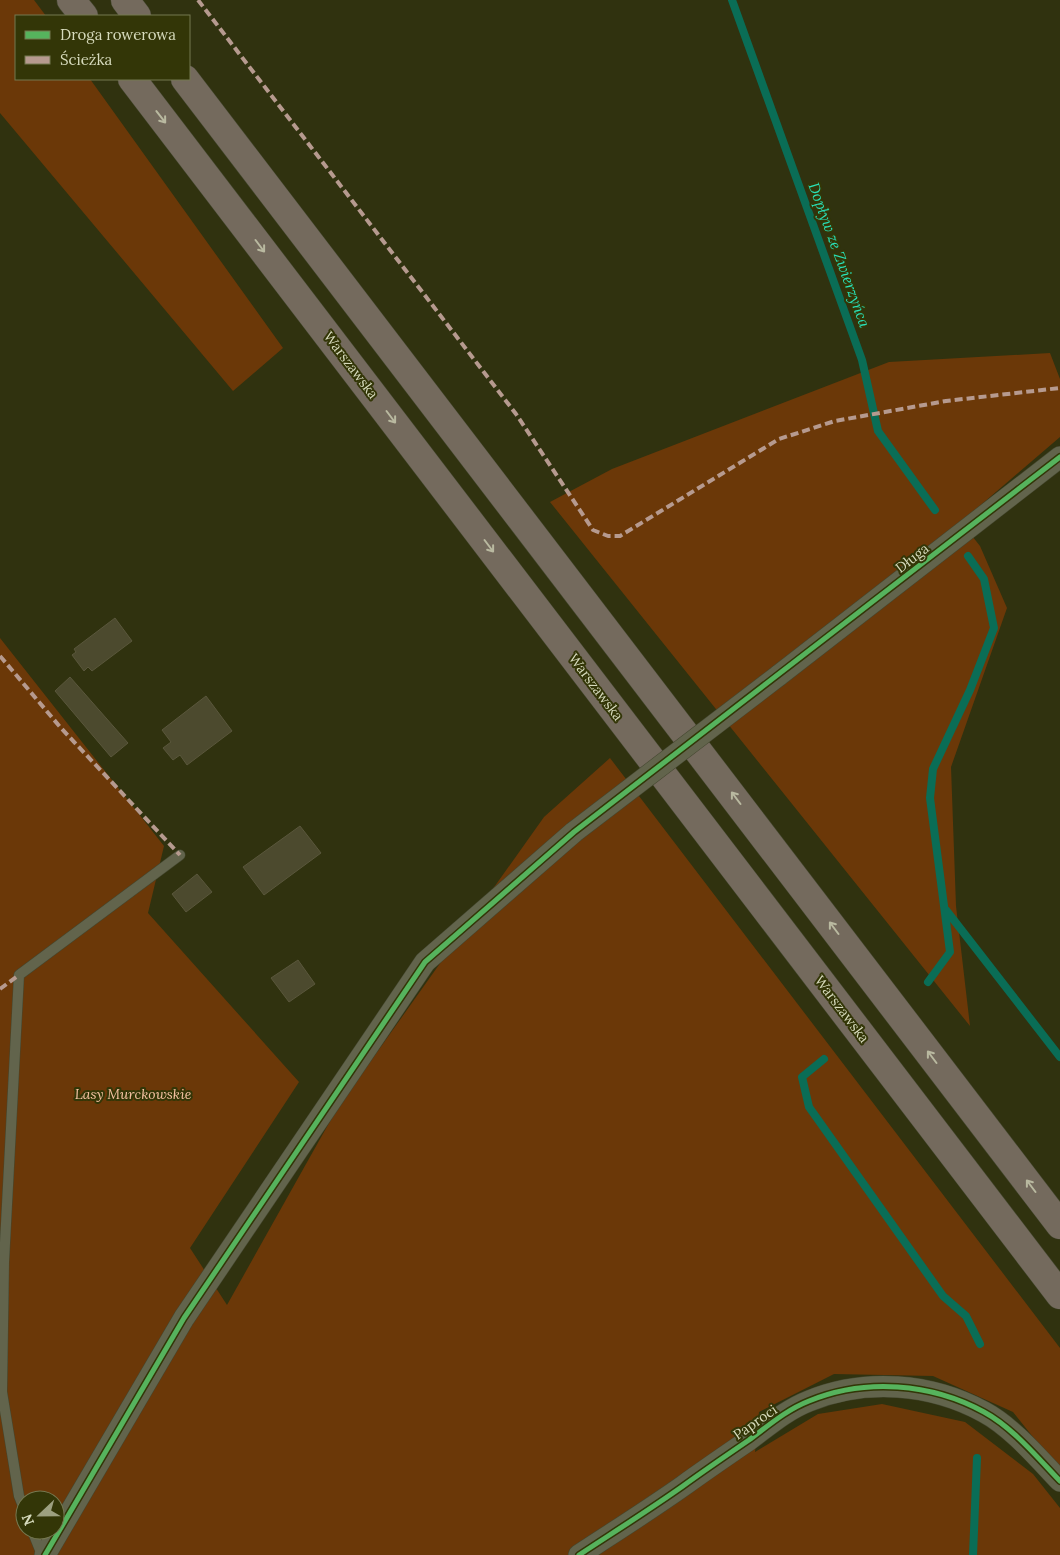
<svg xmlns="http://www.w3.org/2000/svg" width="1060" height="1555" font-family="Lora,serif">
<rect width="100%" height="100%" fill="#30320f"/>
<!-- green -->
<path fill="#6b3808" fill-rule="evenodd" d="M0,0h34l12,16h-30v63h74l193,269 -50,43 -233,-278z
M1050,353l10,26v58l-99,85 19,24 27,62 -56,159 5,139 14,120 -420,-524 62,-33 277,-107z
M0,638l164,208 -16,67 151,169 -109,166 37,57 111,-198 206,-290 66,-59 450,590v123l-47,-59 -80,-36 -99,-2 -75,38 -4,40 63,-38 64,-10 83,18 68,52 27,34v47h-1060zM25,1500h30v30h-30z"/>
<g fill="none" stroke-linecap="round" stroke-linejoin="round">
<!-- stream -->
<path stroke="#0a6d56" stroke-width="8" d="M732,0l130,360 16,71 57,79
M946,910l114,147
M928,982l22,-30 -20,-154 3,-29 37,-79 24,-62 -10,-49 -16,-23
M824,1059l-22,18 7,30 134,189 23,20 14,28
M973,1555l4,-97"/>
</g>
<!-- building -->
<path fill="#4c4a2e" stroke="#5a573c" d="M115,618l17,23 -40,30 -4,-4 -4,4 -12,-16 4,-3 -2,-3z
M70,677l58,66 -17,14 -56,-66z
M206,696l26,35 -45,34 -7,-10 -7,5 -10,-12 8,-6 -9,-12z
M300,826l21,27 -57,42 -21,-28z
M197,874l15,18 -26,20 -14,-18z
M298,960l17,24 -26,18 -18,-24z"/>
<g fill="none" stroke-linecap="round" stroke-linejoin="round">
<!-- lane casing -->
<g stroke="#44472f" stroke-width="11">
<path id="lane" d="M25,1511l-6,-15 -17,-104 2,-130 15,-287 161,-120
M32,1530l10,25"/>
</g>
<!-- street casing -->
<g stroke="#44472f" stroke-width="22">
<path id="street" d="M778,676l282,-219
M45,1555l139,-237 241,-356 149,-130
M579,1555c35,-23 70,-45 104,-69 22,-16 44,-31 66,-46 19,-14 37,-30 60,-39 56,-23 122,-18 175,11 28,15 54,46 76,69"/>
</g>
<!-- highway casing -->
<g stroke="#44472f" stroke-width="29">
<path id="highway" d="M71,0l13,16
M125,0l12,16
M132,79l928,1216
M185,79l875,1146"/>
</g>
<!-- lane -->
<use href="#lane" stroke="#62644c" stroke-width="10"/>
<!-- street -->
<use href="#street" stroke="#62644c" stroke-width="21"/>
<!-- highway -->
<use href="#highway" stroke="#746a5d" stroke-width="28"/>
<!-- street-bridge casing -->
<g stroke="#44472f" stroke-width="22" stroke-linecap="butt">
<path id="street-bridge" d="M574,832l204,-156"/>
</g>
<!-- street-bridge -->
<use href="#street-bridge" stroke="#62644c" stroke-width="21"/>
<!-- quiet -->
<path stroke="#b69a8f" stroke-width="4" stroke-dasharray="8 4" stroke-linecap="butt" d="M198,0l318,414 77,116 15,6h12l159,-97 56,-18 111,-20 114,-13
M0,656l61,72 119,127
M0,989l19,-14"/>
<!-- cycleway casing -->
<g stroke="#333607" stroke-width="8">
<path id="cycleway" d="M45,1555l139,-237 241,-356 149,-130 486,-375
M579,1555c35,-23 70,-45 104,-69 22,-16 44,-31 66,-46 19,-14 37,-30 60,-39 56,-23 122,-18 175,11 28,15 54,46 76,69"/>
</g>
<!-- cycleway -->
<use href="#cycleway" stroke="#56b35d" stroke-width="5"/>
</g>
<!-- one-way arrows -->
<defs><path id="oneway-shaft" d="M-6 0H5M1.5-3L5.5 0L1.5 3" fill="none" stroke-width="1.6" stroke-linecap="round" stroke-linejoin="round" transform="scale(1.25)"/></defs>
<g stroke="#b9b9a0">
<use href="#oneway-shaft" transform="translate(161 117) rotate(52)"/>
<use href="#oneway-shaft" transform="translate(260 246) rotate(53)"/>
<use href="#oneway-shaft" transform="translate(391 417) rotate(53)"/>
<use href="#oneway-shaft" transform="translate(489 546) rotate(53)"/>
<use href="#oneway-shaft" transform="translate(736 798) rotate(-127)"/>
<use href="#oneway-shaft" transform="translate(834 928) rotate(-127)"/>
<use href="#oneway-shaft" transform="translate(932 1057) rotate(-127)"/>
<use href="#oneway-shaft" transform="translate(1031 1186) rotate(-127)"/>
</g>
<g text-anchor="middle" stroke-width="4" stroke-linejoin="round" paint-order="stroke">
<!-- street labels -->
<g font-size="14" fill="#d7dbbd" stroke="#333607">
<text transform="translate(351 365) rotate(53)" y="5">Warszawska</text>
<text transform="translate(912 558) rotate(-38)" y="5">Długa</text>
<text transform="translate(596 687) rotate(53)" y="5">Warszawska</text>
<text transform="translate(842 1009) rotate(53)" y="5">Warszawska</text>
<text transform="translate(755 1422) rotate(-35)" y="5">Paproci</text>
</g>
<!-- park labels -->
<g font-size="14" font-style="italic" fill="#f7c3a3" stroke="#333607">
<text x="133" y="1099">Lasy Murckowskie</text>
</g>
<!-- water labels -->
<g font-size="15" font-style="italic" fill="#29e0b8" stroke="#333607">
<text transform="translate(839 255) rotate(70)" y="5">Dopływ ze Zwierzyńca</text>
</g>
</g>
<!-- legend -->
<rect x="15" y="15" width="175" height="65" fill="#333607" stroke="#757850"/>
<rect x="25" y="31" width="25" height="8" fill="#56b35d" stroke="#757850"/>
<text x="60" y="40" font-size="15" fill="#d7dbbd">Droga rowerowa</text>
<rect x="25" y="56" width="25" height="8" fill="#b69a8f" stroke="#757850"/>
<text x="60" y="65" font-size="15" fill="#d7dbbd">Ścieżka</text>
<!-- north arrow -->
<g transform="translate(40 1515) rotate(248)"><circle r="24" fill="#333607" stroke="#757850"/>
<path d="M0-4L9 19L0 12L-9 19Z" fill="#9da080"/>
<text y="-8" font-size="14" font-weight="bold" text-anchor="middle" fill="#d7dbbd">N</text>
</g>
</svg>
